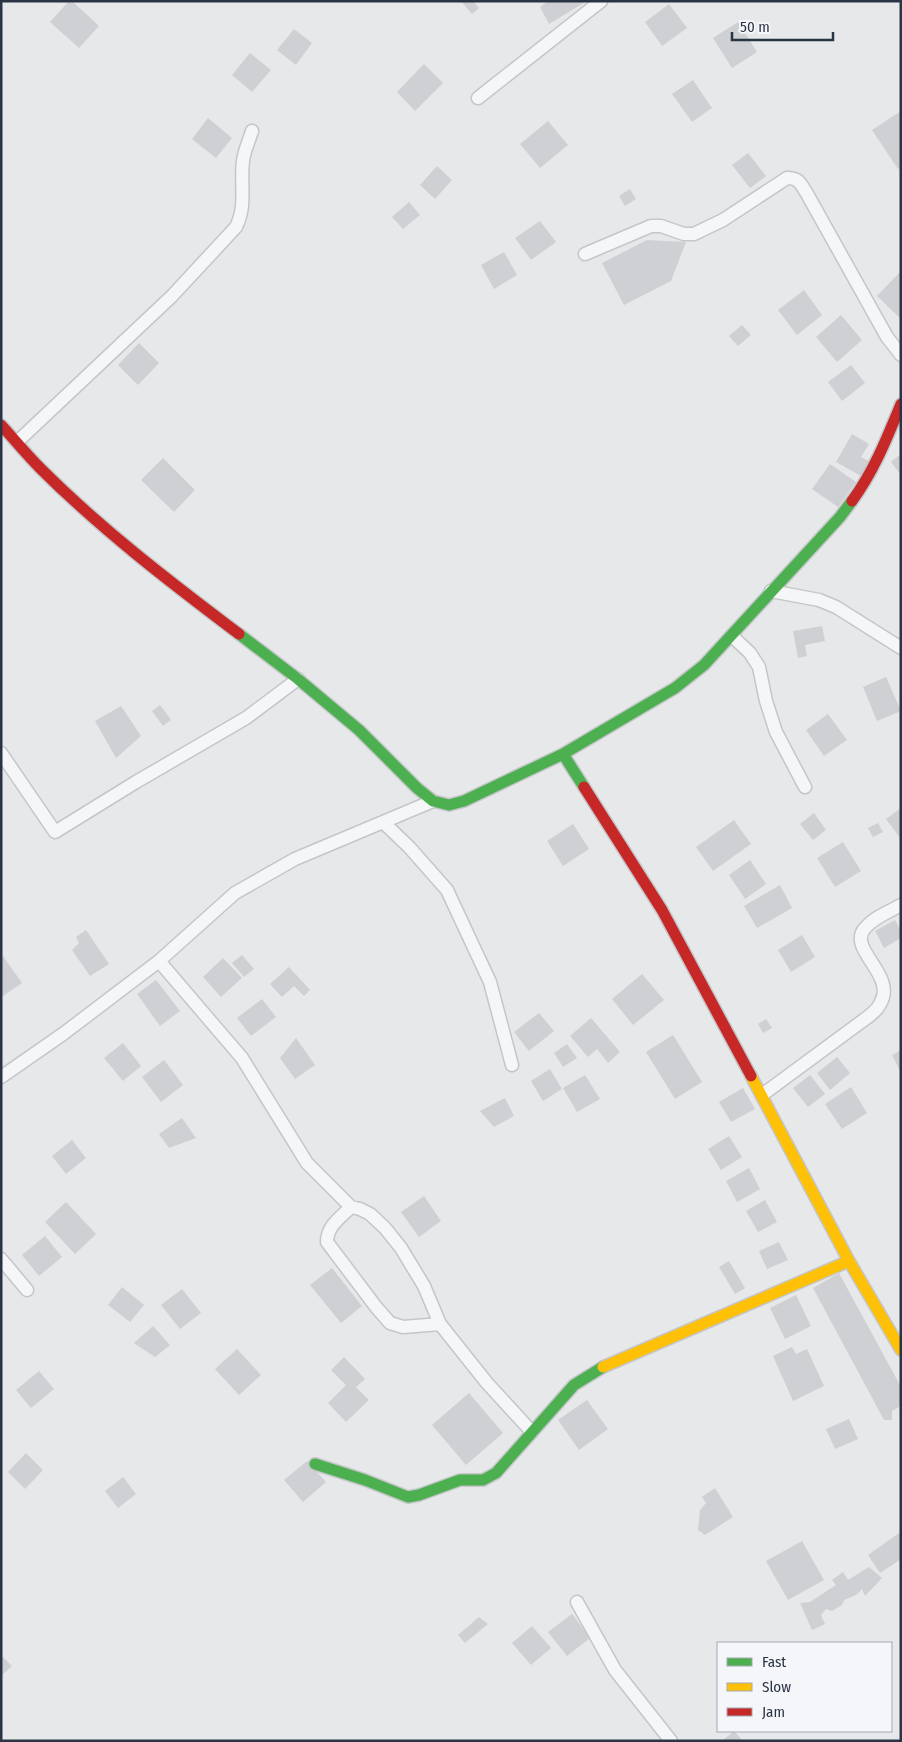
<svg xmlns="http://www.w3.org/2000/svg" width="902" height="1742" font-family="'Fira Sans Condensed',sans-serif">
<rect width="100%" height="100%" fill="#e6e8ea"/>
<!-- building -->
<path fill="#ced0d3" d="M69,1h3l27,25 -20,22 -29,-26z
M461,1h12l6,7 -7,6z
M548,1h39l-38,23 -9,-17z
M669,4l18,24 -25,18 -17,-24z
M738,22l19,30 -25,16 -19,-30z
M294,29l18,14 -16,22 -19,-15z
M250,53l21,17 -19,22 -20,-17z
M424,64l19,19 -28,28 -18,-19z
M693,80l19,28 -20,14 -20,-28z
M901,111v56l-3,2 -26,-39z
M208,118l24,20 -16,20 -24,-19z
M548,121l20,24 -28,23 -20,-24z
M748,153l18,23 -16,12 -18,-23z
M437,166l15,14 -17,19 -15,-14z
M630,189l6,10 -11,7 -6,-10z
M409,202l11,13 -17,14 -11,-12z
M540,221l16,21 -25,18 -16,-22z
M647,240l39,2 -15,39 -47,24 -22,-42z
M504,252l13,23 -23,14 -13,-24z
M899,273l2,1v45l-24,-23z
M804,290l18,25 -25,20 -19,-25z
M841,315l21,25 -25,22 -21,-25z
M742,325l9,10 -13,11 -9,-10z
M139,343l20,20 -21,22 -20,-20z
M851,365l14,18 -23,18 -14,-19z
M852,434l17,10 -8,13 9,5 -9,14 -25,-14z
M901,454v21l-10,-13z
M163,458l32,32 -21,22 -33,-32z
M830,464l26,18 -18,25 -26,-18z
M822,626l3,15 -20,4 2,11 -9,2 -5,-27z
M886,677l15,34 -24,10 -14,-34z
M160,705l11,15 -8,6 -11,-15z
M121,706l20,30 -25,22 -21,-37z
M828,714l19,26 -23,16 -18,-26z
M901,808v31l-15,-20z
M814,813l12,17 -13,10 -13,-16z
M734,820l17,24 -38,27 -17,-24z
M878,823l5,9 -10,5 -5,-9z
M573,824l16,25 -26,17 -16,-25z
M843,842l18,29 -26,16 -18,-29z
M750,860l16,24 -21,15 -16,-24z
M780,885l12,23 -35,20 -13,-22z
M895,920l6,11v7l-17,10 -9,-17z
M86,930l23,34 -19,12 -18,-26 7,-7 -3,-6z
M802,935l13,22 -24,15 -13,-22z
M242,955l12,14 -10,8 -12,-14z
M3,956l19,27 -19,13 -2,-2v-37z
M223,958l19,20 -21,19 -18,-20z
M289,967l21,23 -6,6 -10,-10 -12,11 -12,-13z
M642,974l22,26 -31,25 -21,-26z
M156,980l24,31 -20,15 -23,-32z
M262,999l14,18 -25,19 -14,-18z
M539,1013l15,18 -25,20 -15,-19z
M591,1018l29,34 -12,11 -11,-14 -9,8 -18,-21z
M766,1019l6,9 -9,5 -5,-9z
M673,1035l29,47 -27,17 -29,-47z
M296,1038l19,27 -20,14 -15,-21z
M123,1043l18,23 -18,15 -19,-23z
M567,1044l10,14 -14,9 -9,-14z
M901,1050v23l-9,-18z
M837,1057l13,16 -20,17 -13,-17z
M164,1060l19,25 -22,17 -19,-25z
M550,1069l12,20 -19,12 -12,-20z
M585,1075l15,24 -23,13 -14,-24z
M810,1075l15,19 -17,13 -15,-19z
M851,1087l16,26 -25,16 -17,-25z
M743,1088l12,21 -24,13 -12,-20z
M505,1098l9,18 -20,11 -14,-16z
M182,1118l14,20 -27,10 -10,-14z
M729,1136l13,21 -21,13 -13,-21z
M72,1140l14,18 -20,16 -14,-18z
M749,1168l11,21 -23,13 -11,-21z
M424,1196l17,25 -22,16 -18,-25z
M765,1200l12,22 -19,10 -12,-21z
M66,1202l30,32 -21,20 -30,-32z
M45,1236l17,21 -23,19 -17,-21z
M779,1242l9,18 -21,9 -8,-18z
M729,1261l16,27 -10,6 -16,-27z
M332,1268l30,38 -21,17 -31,-38z
M839,1273l62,114v19l-9,5v9h-8l-71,-132z
M122,1287l22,18 -14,17 -22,-17z
M182,1289l19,24 -21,16 -19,-24z
M796,1295l15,31 -26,13 -15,-31z
M153,1326l17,19 -15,12 -21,-14z
M792,1347l4,7 11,-5 17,37 -31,15 -20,-45z
M237,1349l24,26 -22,20 -24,-26z
M344,1357l21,22 -9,8 13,13 -23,22 -18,-19 18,-18 -15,-15z
M39,1371l15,18 -23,19 -15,-18z
M469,1393l34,40 -37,32 -34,-40z
M587,1400l21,29 -29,21 -21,-30z
M849,1419l9,20 -23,10 -9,-20z
M26,1453l17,17 -18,19 -17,-17z
M307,1461l19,21 -23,20 -19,-22z
M123,1477l13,17 -18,14 -13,-17z
M715,1488l18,29 -28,18 -7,-5 2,-20 6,-7 -4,-6z
M899,1533l2,3v23l-21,14 -12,-18z
M802,1541l22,39 -36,20 -22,-39z
M869,1567l13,11 -17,18 -3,-7 -6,6 -12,5 -2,5 -10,6 -6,-2 -5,6 4,9 -13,6 -12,-27 10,-1 26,-17 -4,-5 11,-8 5,8z
M572,1614l18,24 -23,18 -19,-24z
M479,1617l9,7 -23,19 -7,-8z
M532,1626l19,22 -20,17 -19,-22z
M1,1655l11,11 -11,10z
M734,1731l9,10h-21z"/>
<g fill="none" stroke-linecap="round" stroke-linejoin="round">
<!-- street casing -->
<g stroke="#c4c6c8" stroke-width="15">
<path id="street" d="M478,98l123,-97
M585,254l66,-28h10l23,8h10l29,-14 64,-42c12,0 13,5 19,14l81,145 14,18
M17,442l155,-146 64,-69c11,-22 4,-42 7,-66 1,-10 6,-20 9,-30
M771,591l48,9 17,7 65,41
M732,636l18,17 9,14 7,34 10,31 29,55
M1,753l54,79 81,-50 110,-64 52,-39
M383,822l26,25 38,43 43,92 22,83
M159,961l83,97 65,105 44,44 9,2 10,5 15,14 16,20 23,38 16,38 47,59 45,49
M1,1077l62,-43 96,-73 76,-68 60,-34 138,-58
M762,1095l99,-73c7,-5 15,-10 19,-18 18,-29 -34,-55 -15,-76 9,-11 24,-16 36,-23
M351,1207c-11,11 -24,19 -24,35l49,65 14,16 13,4 37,-3
M1,1259l26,31
M577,1602l38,68 56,71"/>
</g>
<!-- fast casing -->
<g stroke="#c4c6c8" stroke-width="14">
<path id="fast" d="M239,634l59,45 61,51 58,58 16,13 16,4 15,-4 99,-47 21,33
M563,754l112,-66 29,-23 136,-148 12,-16
M315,1464l50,16 43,17 11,-2 41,-15h23l13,-7 78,-88 29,-18"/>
</g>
<!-- slow casing -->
<g stroke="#c4c6c8" stroke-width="14">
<path id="slow" d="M751,1076l98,185 52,89
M603,1367l246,-106"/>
</g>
<!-- jam casing -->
<g stroke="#c4c6c8" stroke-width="14">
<path id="jam" d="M1,425c13,14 25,29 39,43 61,61 130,114 199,166
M852,501c22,-30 35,-63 49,-97
M584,787l78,123 89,166"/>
</g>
<!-- street -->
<use href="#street" stroke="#f5f6f7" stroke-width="12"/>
<!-- fast -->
<use href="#fast" stroke="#4caf50" stroke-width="11"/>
<!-- slow -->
<use href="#slow" stroke="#ffc107" stroke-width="11"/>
<!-- jam -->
<use href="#jam" stroke="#c62828" stroke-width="11"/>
</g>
<!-- border -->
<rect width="902" height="1742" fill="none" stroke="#2b3445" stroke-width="5"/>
<!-- legend -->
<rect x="717" y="1642" width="175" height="90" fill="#f4f6f9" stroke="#a4a8b1"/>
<rect x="727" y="1658" width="25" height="8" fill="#4caf50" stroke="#a4a8b1"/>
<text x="762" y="1667" font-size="15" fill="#2b3445">Fast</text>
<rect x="727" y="1683" width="25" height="8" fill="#ffc107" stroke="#a4a8b1"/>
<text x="762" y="1692" font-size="15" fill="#2b3445">Slow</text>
<rect x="727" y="1708" width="25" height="8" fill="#c62828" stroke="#a4a8b1"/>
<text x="762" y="1717" font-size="15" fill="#2b3445">Jam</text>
<!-- scale -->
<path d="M732 32v8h101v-8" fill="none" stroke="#2b3445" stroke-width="2.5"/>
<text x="740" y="32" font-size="15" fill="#2b3445" stroke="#f4f6f9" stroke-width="4" paint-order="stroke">50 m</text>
</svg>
